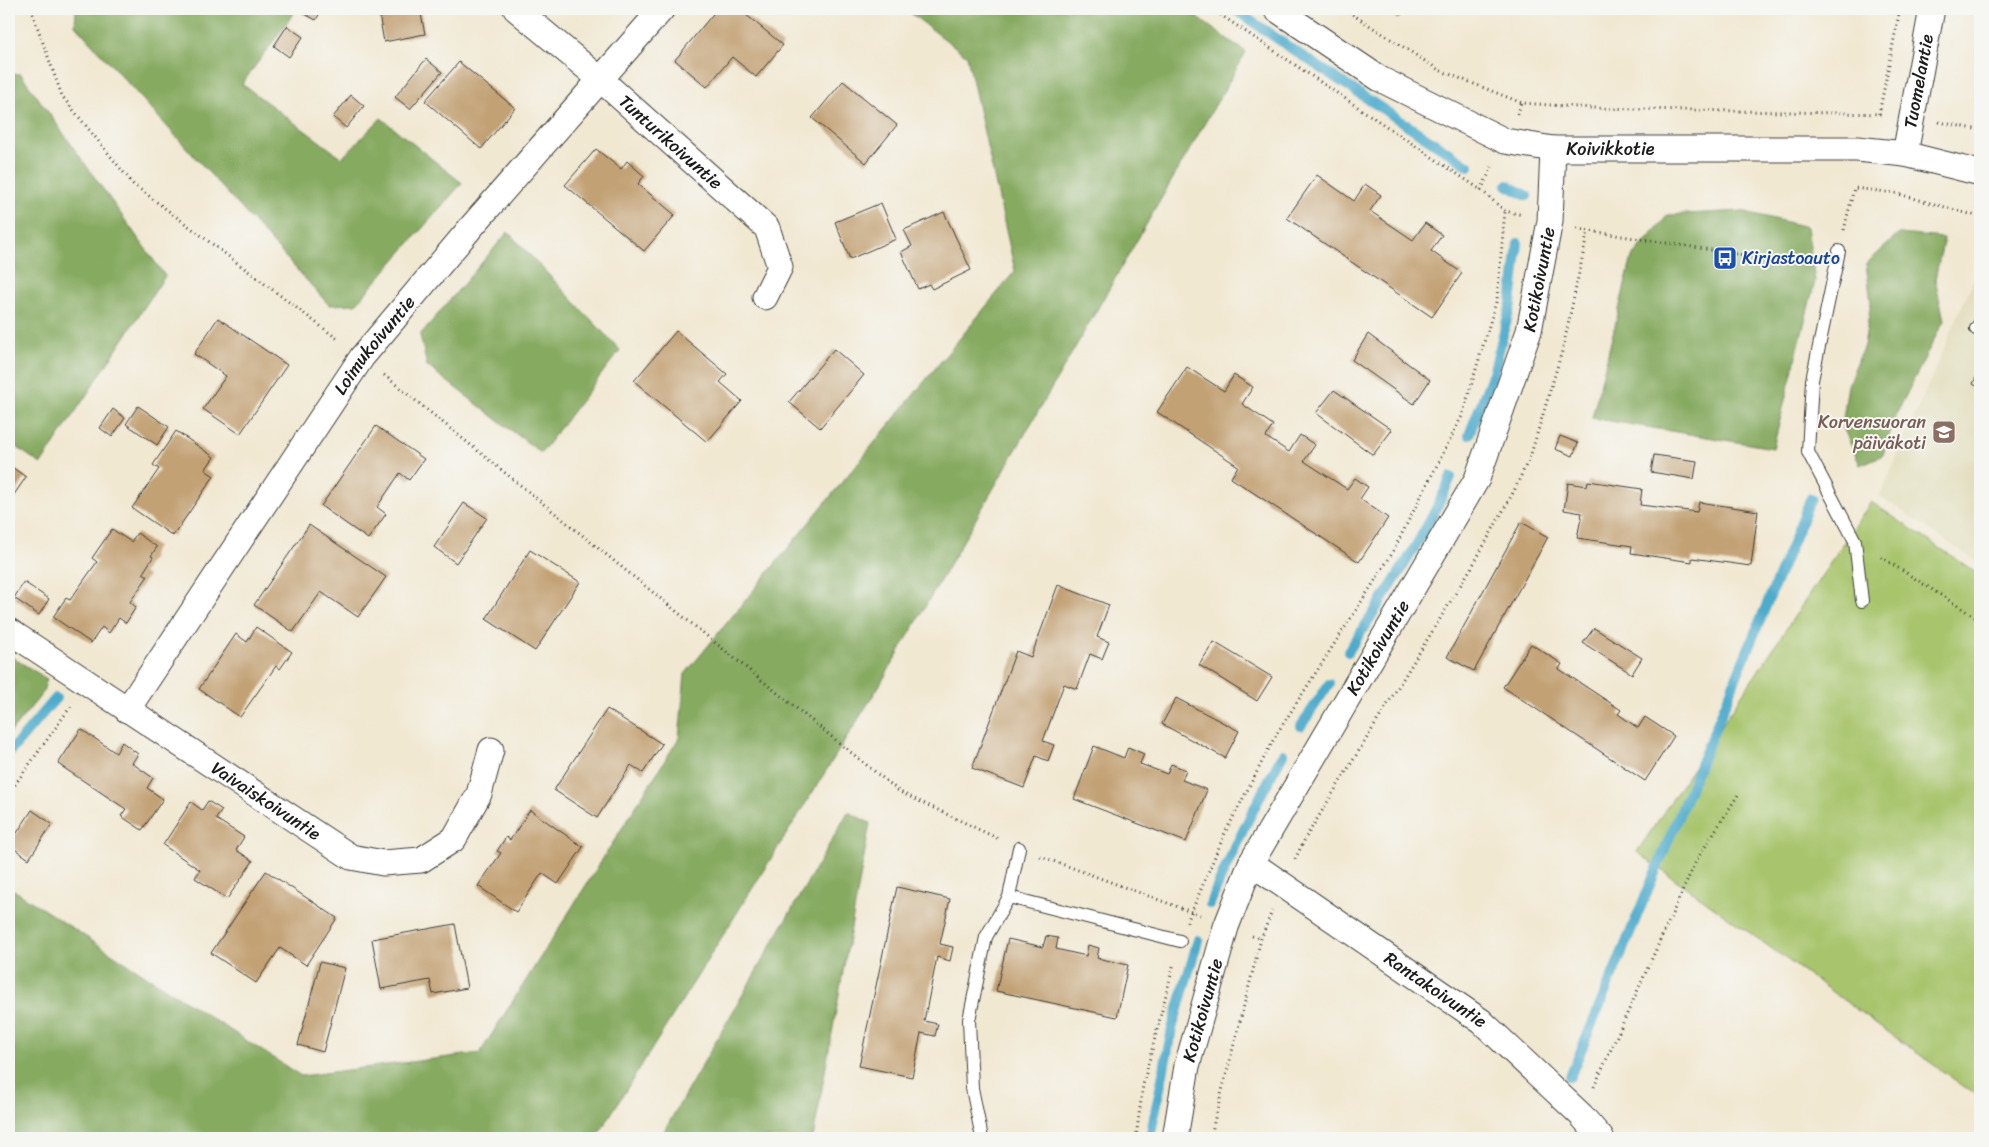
<svg xmlns="http://www.w3.org/2000/svg" width="1989" height="1147" font-family="Sriracha,sans-serif">
<rect width="100%" height="100%" fill="#f6f6f2"/>
<filter id="ink" filterUnits="userSpaceOnUse"><feTurbulence type="fractalNoise" baseFrequency=".02" numOctaves="2"/><feDisplacementMap in="SourceGraphic" scale="10" xChannelSelector="R" yChannelSelector="G"/><feConvolveMatrix kernelMatrix="1 2 1 2 8 2 1 2 1" color-interpolation-filters="sRGB"/></filter>
<filter id="wash" filterUnits="userSpaceOnUse"><feTurbulence type="fractalNoise" baseFrequency=".0096" numOctaves="4" result="noise"/><feDisplacementMap in="SourceGraphic" scale="20" xChannelSelector="R" yChannelSelector="G"/><feGaussianBlur stdDeviation="1.12" result="paint"/><feColorMatrix in="noise" values="0 0 0 0 0 0 0 0 0 0 0 0 0 0 0 0 0 1.4 0 .05"/><feComposite in="paint" operator="in"/></filter>
<g filter="url(#wash)">
<rect width="100%" height="100%" fill="#f1e8d2"/>
<!-- built -->
<path fill="#e1dcba" d="M1980,265v299l-100,-68z"/>
<!-- green -->
<path fill="#a8c56d" stroke="#627044" d="M1871,502l109,73v523l-343,-246z"/>
<!-- forest -->
<path fill="#86aa60" stroke="#51633e" d="M76,9h221l-55,75 100,74 39,-40 81,65 -106,121 -27,1 -254,-280z
M905,9h280l61,43 -365,631 -285,455h-587v-251l292,189 179,-23 199,-315 6,-64 330,-403 -48,-215z
M1386,9h20l-8,10z
M9,74h12l144,202 -124,188 -32,-22z
M1742,211l65,16 8,54 -42,167 -181,-30 40,-161 36,-42z
M508,232l112,118 -79,103 -114,-87 -7,-31z
M1899,234l45,4 -9,41 9,41 -49,97 -12,38 -23,10 -18,-40 6,-40 16,-40 7,-43 -5,-38z
M9,655l38,24 -5,15 -33,40z
M848,812l22,11 -57,315h-153z"/>
<g fill="none" stroke-linecap="round" stroke-linejoin="round">
<!-- stream -->
<path stroke="#4dabcc" stroke-width="10" d="M1234,9l58,40 177,117
M1507,185l20,11
M1469,435l25,-65 17,-66 7,-61
M1348,652c37,-57 76,-113 103,-175
M1301,726l28,-42
M9,753l47,-55
M1210,904c21,-52 46,-101 73,-150
M1570,1077l241,-579
M1150,1138l22,-109 26,-89"/>
</g>
<g id="blocks">
<!-- building -->
<path fill="#c2a175" d="M305,9h12l4,2 -5,9 -13,-7z
M378,9h42l5,25 -41,8z
M717,9h22l44,36 -27,32 -24,-20 -25,30 -32,-27z
M287,26l16,11 -14,20 -15,-11z
M426,59l16,13 -32,37 -15,-12z
M459,62l56,46 -34,41 -56,-48z
M843,81l54,44 -31,38 -54,-45z
M351,95l13,11 -18,22 -13,-11z
M596,149l25,20 6,-8 17,15 -6,8 37,31 -31,36 -79,-66z
M1317,175l37,26 11,-17 16,11 -11,16 43,29 12,-17 17,12 -11,16 31,22 -30,44 -145,-99z
M881,203l15,36 -46,20 -15,-37z
M944,212l27,58 -39,19 -3,-5 -11,5 -17,-37 11,-6 -8,-16z
M218,318l69,47 -47,69 -37,-25 23,-33 -32,-22z
M676,331l51,43 -7,8 22,19 -35,41 -73,-61z
M1368,334l62,46 -16,24 -62,-44z
M834,349l30,26 -44,53 -31,-26z
M1187,367l37,24 10,-16 19,12 -11,17 31,21 -7,12 23,15 11,-17 15,10 -11,16 43,28 8,-11 13,9 -8,12 28,19 -29,44 -128,-84 7,-12 -81,-54z
M1980,369v19l-7,-4z
M1334,390l58,40 -19,25 -57,-42z
M138,406l31,21 -12,18 -31,-21z
M113,409l12,9 -13,19 -12,-9z
M376,426l48,33 -15,21 -9,-7 -23,34 9,7 -18,25 -47,-33z
M176,431l38,26 -9,13 9,6 -41,60 -41,-28 27,-39 -6,-4z
M1560,436l18,7 -5,13 -18,-7z
M1654,455l43,6 -3,18 -43,-7z
M9,465l17,12 -17,25z
M1588,481l54,8 -2,16 57,7 2,-10 59,9 -7,55 -59,-8v4l-61,-9 1,-7 -55,-8 5,-25 -18,-3 4,-27 19,3z
M464,503l23,15 -31,45 -22,-16z
M1521,522l27,15 -74,134 -27,-14z
M309,525l77,52 -28,40 -37,-25 -28,40 -39,-27z
M112,529l19,13 6,-9 20,14 -6,9 2,1 -10,16 5,3 -18,26 6,5 -10,16 -7,-5 -10,15 -7,-6 -11,16 -38,-26 13,-19 4,2 27,-38 -5,-4z
M530,550l50,32 -45,69 -49,-32z
M24,582l25,17 -10,16 -25,-17z
M1058,585l51,20 -12,32 12,5 -7,17 -12,-5 -13,35 -13,-5 -21,57 11,4 -6,16 -12,-5 -12,32 -52,-20 44,-117 15,6z
M256,627l36,25 -12,17 -4,-3 -36,51 -41,-28 37,-55 11,8z
M1594,628l48,30 -10,16 -49,-31z
M1214,642l58,35 -15,24 -58,-36z
M1531,644l31,20 -3,5 62,41 -3,4 20,14 7,-11 29,19 -29,45 -142,-94z
M1176,698l63,33 -14,27 -63,-34z
M607,709l55,35 -19,29 -12,-8 -34,53 -43,-28z
M81,729l35,24 6,-11 16,12 -6,9 21,15 -6,10 16,11 -21,31 -21,-14 5,-7 -68,-45z
M1094,746l30,12 4,-11 16,7 -4,10 27,10 4,-10 15,6 -4,10 25,10 -21,52 -112,-43z
M208,801l14,9 -6,9 28,18 -8,13 17,11 -26,38 -32,-21 5,-8 -37,-25 28,-43 11,8z
M32,810l20,14 -23,35 -20,-14z
M530,810l53,37 -25,37 -16,-11 -26,39 -38,-26 23,-33 -4,-2 9,-14 4,3z
M266,871l71,47 -31,47 -26,-17 -24,35 -45,-30z
M897,887l53,12 -10,45 13,3 -3,14 -13,-4 -13,64 14,3 -3,12 -14,-3 -9,44 -53,-11z
M455,924l12,64 -34,6 -3,-14 -49,9 -9,-50z
M1046,936l12,2 -2,11 30,7 2,-11 11,3 -2,10 31,7 -11,52 -121,-26 12,-52 35,8z
M320,962l25,6 -22,84 -25,-7z"/>
</g>
</g>
<g filter="url(#ink)">
<use href="#blocks" fill-opacity="0" stroke="#3c3b37" stroke-width="1"/>
<g fill="none" stroke-linecap="round" stroke-linejoin="round">
<!-- service casing -->
<g stroke="#3c3b37" stroke-width="14">
<path id="service" d="M1839,251l-27,129 -4,72 47,89 7,60
M1976,329l4,-6
M1019,848l-10,49 171,44
M982,1138l-10,-50 -3,-68 17,-83 23,-40"/>
</g>
<!-- minor casing -->
<g stroke="#3c3b37" stroke-width="27">
<g id="minor">
<path id="s1" d="M516,9l84,70 167,149 13,39 -15,30"/>
<path id="s2" d="M1276,9l104,70 125,62 48,8h304l48,5 75,19"/>
<path id="s3" d="M1905,154l27,-145"/>
<path id="s4" d="M9,631l342,226 32,6 38,-3 33,-21 25,-45 12,-44"/>
<path id="s5" d="M127,710l235,-353 111,-132 189,-216"/>
<path id="s6" d="M1251,863l230,158 100,94 20,23"/>
<path id="s7" d="M1175,1138l12,-72 39,-139 25,-64 226,-384 52,-148 21,-110 3,-72"/>
</g>
</g>
<!-- path -->
<path stroke="#3c3b37" stroke-width="3" stroke-dasharray="1 4" stroke-linecap="butt" d="M31,9l31,87 71,88 206,156
M1212,9l269,181 24,21 18,4
M1344,9l95,61 83,33 69,5 293,6
M1517,114l5,-11
M1879,114l21,-105
M1939,122l41,8
M1481,190l11,-23
M1577,229l186,29 51,1
M1844,230l10,-42 41,5 85,24
M384,375l516,417 99,47
M1881,557l99,63
M9,793l62,-87
M1040,856l160,59
M1295,859l11,-22 167,-272 41,-74 17,-37 32,-106 25,-117
M1187,922l38,-89 51,-98 114,-178 72,-141 35,-117 8,-88
M1252,936l9,3
M1594,1087l102,-226 42,-66
M1136,1138l7,-53 31,-122
M1211,1138l3,-16 47,-183 11,-28"/>
<!-- service -->
<use href="#service" stroke="#fff" stroke-width="12"/>
<!-- minor -->
<use href="#minor" stroke="#fff" stroke-width="25"/>
</g>
</g>
<!-- icons -->
<defs>
<g id="bus-square" transform="scale(1.25)"><rect x="-9" y="-9" width="18" height="18" rx="4" fill="#1a4fb4" stroke="#f6f6f2"/><path d="M-5-6H5V4H4V6H2V4H-2V6H-4V4H-5ZM-3.5-4V0h7V-4ZM-3.5 1.2v1.5H-2V1.2ZM2 1.2v1.5H3.5V1.2Z" fill="#fff"/></g>
<g id="school-square" transform="scale(1.25)"><rect x="-9" y="-9" width="18" height="18" rx="4" fill="#8d6e63" stroke="#f6f6f2"/><path d="M0-5L7-2L0 1L-7-2ZM-4 1L0 2.5L4 1V4Q0 6-4 4Z" fill="#fff"/></g>
</defs>
<g fill-rule="evenodd">
<use href="#bus-square" x="1725" y="258"/>
<use href="#school-square" x="1944" y="432"/>
</g>
<g text-anchor="middle" stroke-width="4" stroke-linejoin="round" paint-order="stroke">
<!-- street labels -->
<g font-size="18" fill="#1c1c1c" stroke="#f6f6f2">
<text dy="6" stroke="none"><textPath href="#s3" startOffset="74">Tuomelantie</textPath></text>
<text dy="6" stroke="none"><textPath href="#s1" startOffset="204">Tunturikoivuntie</textPath></text>
<text dy="6" stroke="none"><textPath href="#s2" startOffset="371">Koivikkotie</textPath></text>
<text dy="6" stroke="none"><textPath href="#s7" startOffset="941">Kotikoivuntie</textPath></text>
<text dy="6" stroke="none"><textPath href="#s5" startOffset="441">Loimukoivuntie</textPath></text>
<text dy="6" stroke="none"><textPath href="#s7" startOffset="536">Kotikoivuntie</textPath></text>
<text dy="6" stroke="none"><textPath href="#s4" startOffset="308">Vaivaiskoivuntie</textPath></text>
<text dy="6" stroke="none"><textPath href="#s6" startOffset="224">Rantakoivuntie</textPath></text>
<text dy="6" stroke="none"><textPath href="#s7" startOffset="131">Kotikoivuntie</textPath></text>
</g>
<!-- transit labels -->
<g font-size="18" fill="#164399" stroke="#f6f6f2" text-anchor="start">
<text x="1742" y="264">Kirjastoauto</text>
</g>
<!-- education labels -->
<g font-size="18" fill="#785e54" stroke="#f6f6f2" text-anchor="end">
<text x="1926" y="428">Korvensuoran<tspan x="1926" dy="21">päiväkoti</tspan></text>
</g>
</g>
<!-- margin -->
<rect width="1989" height="1147" fill="none" stroke="#f6f6f2" stroke-width="30"/>
</svg>
